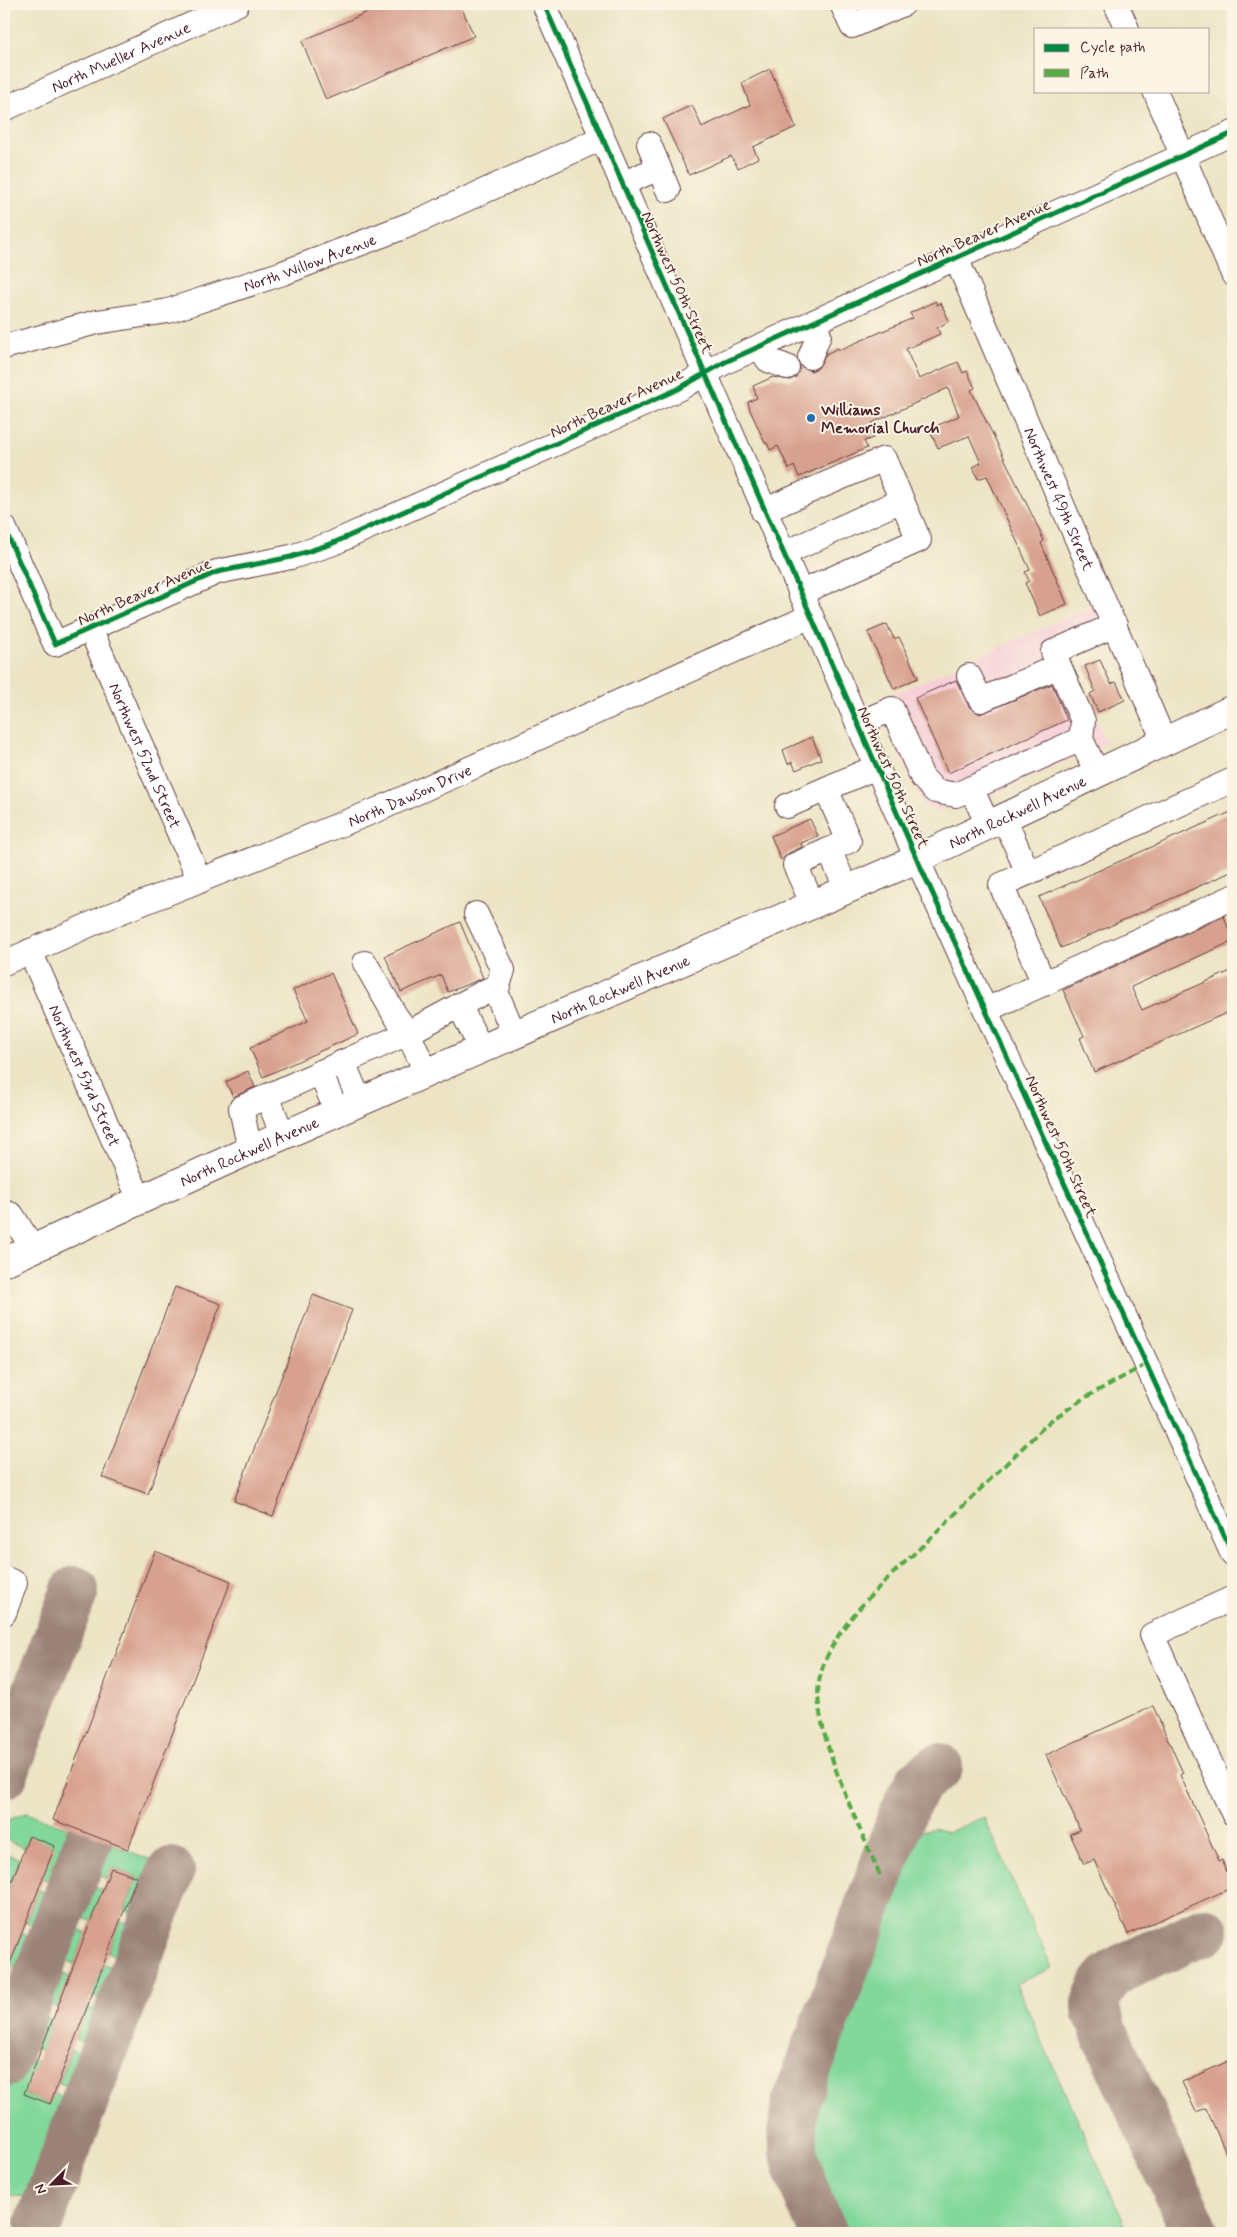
<svg xmlns="http://www.w3.org/2000/svg" width="1237" height="2237" font-family="Mynerve,sans-serif">
<rect width="100%" height="100%" fill="#fcf5e5"/>
<filter id="ink" filterUnits="userSpaceOnUse"><feTurbulence type="fractalNoise" baseFrequency=".02" numOctaves="2"/><feDisplacementMap in="SourceGraphic" scale="10" xChannelSelector="R" yChannelSelector="G"/><feConvolveMatrix kernelMatrix="1 2 1 2 8 2 1 2 1" color-interpolation-filters="sRGB"/></filter>
<filter id="wash" filterUnits="userSpaceOnUse"><feTurbulence type="fractalNoise" baseFrequency=".0096" numOctaves="4" result="noise"/><feDisplacementMap in="SourceGraphic" scale="20" xChannelSelector="R" yChannelSelector="G"/><feGaussianBlur stdDeviation="1.12" result="paint"/><feColorMatrix in="noise" values="0 0 0 0 0 0 0 0 0 0 0 0 0 0 0 0 0 1.4 0 .05"/><feComposite in="paint" operator="in"/></filter>
<g filter="url(#wash)">
<rect width="100%" height="100%" fill="#ece4c4"/>
<!-- built -->
<path fill="#f6cfd8" d="M1096,605l13,31 -42,20 39,87 -113,51 -34,9 -20,8 -15,-5 -49,-104z"/>
<!-- green -->
<path fill="#82d89b" stroke="#667c63" d="M26,1813l56,20 -18,46 -10,4 -12,-5 -13,-42 -5,12 -20,-9v-8l4,-11z
M984,1817l68,151 -36,16 113,249h-284c-21,-46 -43,-81 -28,-134l100,-267 17,-4 13,5z
M100,1840l49,19 7,7 3,11 -13,33 -9,5 -12,-5 12,-33 -25,-9 -5,11 -12,-5 -3,-12z
M4,1853l16,6 -12,31 -4,-1z
M91,1886l12,4 -12,31 -12,-4 -4,-9 6,-18z
M38,1890l12,5 4,10 -7,17 -9,4 -12,-4z
M120,1921l11,4 6,11 -7,18 -9,4 -13,-5z
M75,1929l11,4 -12,31 -12,-4 -4,-9 7,-18z
M22,1933l11,5 5,10 -7,17 -9,5 -13,-5z
M104,1964l10,4 6,10 -7,20 -8,3 -14,-5z
M58,1972l12,5 -12,31 -12,-5 -4,-9 7,-18z
M5,1976l12,5 4,10 -7,17 -9,4z
M87,2007l12,5 5,10 -7,17 -7,5 -15,-5z
M42,2015l11,5 -12,31 -11,-5 -5,-9 6,-17z
M71,2050l12,5 4,10 -6,18 -8,4 -14,-4z
M25,2058l12,4 -12,32 25,10 4,-11 13,5 4,9 -29,77c-10,16 -23,14 -38,9v-102l11,-28z"/>
<g fill="none" stroke-linecap="round" stroke-linejoin="round">
<!-- taxiway -->
<path stroke="#9b8278" stroke-width="48" d="M4,1775l71,-185
M4,2064l85,-226
M39,2223l132,-352
M824,2233c-20,-45 -39,-78 -29,-129l109,-294 14,-27 21,-16
M1196,2233l-91,-199 -9,-24v-10l7,-16 7,-8 12,-8 83,-37"/>
</g>
<g id="blocks">
<!-- building -->
<path fill="#d8a08e" d="M386,4h74l14,32 -148,64 -24,-59z
M770,69l26,58 -43,20 5,11 -20,10 -7,-12 -42,19 -26,-56 29,-14 10,22 48,-22 -8,-22z
M936,301l1,4 4,-2 8,18 -12,7 3,6 -34,15 13,30 39,-17 5,11 4,-2 8,17 -4,2 65,133 8,18 -3,2 26,61 -27,12 -15,-33 4,-2 -4,-9 5,-2 -25,-55 -18,-39 -9,3 -5,-12 8,-4 -12,-27 -31,12 -9,-19 30,-13 -11,-28 -76,35 4,9 -5,2 2,4 -9,3 3,7 -68,29 -5,-11 -5,3 -11,-23 -8,4 -3,-7h-2l-15,-33 -2,-8 9,-4 -4,-12 20,-9 17,3 6,-3 4,-11 11,5 7,-3 8,-14 12,-6 1,2 74,-32 -3,-5z
M887,624l7,15 5,-2 19,41 -24,11 -26,-57z
M1100,660l11,24 5,-2 9,18 -27,12 -8,-18 5,-3 -10,-25z
M956,680l13,27 11,7 72,-30 15,36 -119,53 -33,-75z
M812,737l9,22 -25,11 -4,-8 -4,2 -5,-14z
M1233,811v60l-172,77 -22,-51z
M810,819l8,17 -17,7 1,4 -13,6 -8,7 -10,-24z
M1224,916l9,25 -102,46 11,23 91,-40v40l-139,62 -14,-34 4,-2 -21,-46z
M460,922l23,56 -35,14 -7,-17 -40,17 -16,-36z
M331,973l27,61 -95,43 -13,-29 58,-27 -15,-31z
M248,1071l7,16 -22,10 -7,-15z
M175,1287l46,17 -73,190 -46,-17z
M313,1295l39,15 -79,206 -39,-15z
M155,1551l76,30 -103,268 -75,-29z
M1153,1706l30,67 -3,2 39,86 3,-1 11,27 -105,47 -34,-74 -10,4 -14,-30 10,-4 -34,-75z
M29,1836l26,10 -50,131 -1,-75z
M111,1868l26,9 -87,227 -26,-10z
M1233,2059v110l-27,-61 -10,4 -14,-30z"/>
</g>
</g>
<g filter="url(#ink)">
<use href="#blocks" fill-opacity="0" stroke="#623d42" stroke-width="1"/>
<g fill="none" stroke-linecap="round" stroke-linejoin="round">
<!-- minor casing -->
<g stroke="#623d42" stroke-width="26">
<g id="minor">
<path d="M544,4l373,855 316,696"/>
<path d="M842,4l10,22 51,-22"/>
<path d="M1116,4l11,25"/>
<path d="M1155,91l78,183"/>
<path id="s1" d="M4,109l233,-105"/>
<path d="M649,144l19,46"/>
<path d="M622,184l37,-16"/>
<path id="s2" d="M956,258l208,483"/>
<path id="s3" d="M4,347l93,-25 71,-11 115,-38 128,-49 191,-86"/>
<path d="M760,347l8,13 19,7"/>
<path d="M810,357l9,-22 -5,-13"/>
<path d="M763,511l121,-52 35,81 -119,53"/>
<path d="M4,527l51,117 162,-72 74,-15 40,-13 347,-155 47,-27 508,-229"/>
<path d="M783,554l119,-54"/>
<path id="s4" d="M90,628l110,253"/>
<path d="M969,676l12,24 78,-34"/>
<path d="M858,724l34,-15 30,68 13,14 21,4 125,-56"/>
<path d="M1097,773l-16,-34 2,-18 -30,-69 62,-27"/>
<path d="M971,788l17,37"/>
<path d="M826,789l23,52 -20,9"/>
<path d="M787,806l89,-39"/>
<path d="M1004,818l24,55"/>
<path d="M813,905l-18,-40 34,-15 18,40"/>
<path d="M476,914l27,56 -7,22"/>
<path id="s5" d="M30,951l110,249"/>
<path id="s6" d="M4,963l103,-46 270,-107 434,-194"/>
<path d="M365,963l30,52 13,18 19,41"/>
<path d="M1044,984l-43,-99 232,-105"/>
<path d="M459,1005l23,45"/>
<path d="M986,1010l247,-113"/>
<path d="M343,1062l17,40"/>
<path d="M320,1072l17,40"/>
<path d="M267,1096l16,40"/>
<path d="M250,1150l-9,-42 167,-75 80,-43 8,2 19,44"/>
<path d="M4,1212l8,3 21,34"/>
<path d="M4,1578l11,5 -11,30"/>
<path d="M1233,1598l-81,37 81,178"/>
</g>
</g>
<!-- major casing -->
<g stroke="#623d42" stroke-width="30">
<g id="major">
<path id="s7" d="M4,1262l246,-112 667,-291 316,-150"/>
</g>
</g>
<!-- minor -->
<use href="#minor" stroke="#fff" stroke-width="24"/>
<!-- major -->
<use href="#major" stroke="#fff" stroke-width="28"/>
<!-- quiet -->
<path stroke="#57aa44" stroke-width="4" stroke-dasharray="8 4" stroke-linecap="butt" d="M880,1875c-19,-45 -69,-146 -61,-193 10,-59 80,-112 120,-152 37,-37 74,-73 111,-109l36,-24 61,-33"/>
<!-- cycleway casing -->
<g stroke="#fcf5e5" stroke-width="8">
<path id="cycleway" d="M544,4l373,855 316,696
M4,527l51,117 162,-72 74,-15 40,-13 347,-155 47,-27 508,-229"/>
</g>
<!-- cycleway -->
<use href="#cycleway" stroke="#00873e" stroke-width="5"/>
</g>
</g>
<!-- markers -->
<circle fill="#1f6fb2" stroke="#fcf5e5" stroke-width="2" cx="811" cy="418" r="5"/>
<g text-anchor="middle" stroke-width="4" stroke-linejoin="round" paint-order="stroke">
<!-- street labels -->
<g font-size="16" fill="#4a1f2b" stroke="#fcf5e5">
<text dy="6" stroke="none"><textPath href="#s1" startOffset="128">North Mueller Avenue</textPath></text>
<text transform="translate(983 232) rotate(-24)" y="6">North Beaver Avenue</text>
<text dy="6" stroke="none"><textPath href="#s3" startOffset="318">North Willow Avenue</textPath></text>
<text transform="translate(678 282) rotate(66)" y="6">Northwest 50th Street</text>
<text transform="translate(616 402) rotate(-25)" y="6">North Beaver Avenue</text>
<text dy="6" stroke="none"><textPath href="#s2" startOffset="262">Northwest 49th Street</textPath></text>
<text transform="translate(144 591) rotate(-24)" y="6">North Beaver Avenue</text>
<text dy="6" stroke="none"><textPath href="#s4" startOffset="139">Northwest 52nd Street</textPath></text>
<text transform="translate(894 777) rotate(66)" y="6">Northwest 50th Street</text>
<text dy="6" stroke="none"><textPath href="#s6" startOffset="439">North Dawson Drive</textPath></text>
<text dy="6" stroke="none"><textPath href="#s7" startOffset="1109">North Rockwell Avenue</textPath></text>
<text dy="6" stroke="none"><textPath href="#s7" startOffset="674">North Rockwell Avenue</textPath></text>
<text dy="6" stroke="none"><textPath href="#s5" startOffset="136">Northwest 53rd Street</textPath></text>
<text transform="translate(1062 1146) rotate(66)" y="6">Northwest 50th Street</text>
<text dy="6" stroke="none"><textPath href="#s7" startOffset="269">North Rockwell Avenue</textPath></text>
</g>
<!-- poi labels -->
<g font-size="16" font-weight="bold" fill="#4a1f2b" stroke="#fcf5e5" text-anchor="start">
<text x="821" y="415">Williams<tspan x="821" dy="18">Memorial Church</tspan></text>
</g>
</g>
<!-- margin -->
<rect width="1237" height="2237" fill="none" stroke="#fcf5e5" stroke-width="20"/>
<!-- legend -->
<rect x="1034" y="28" width="175" height="65" fill="#fcf5e5" stroke="#b59f9b"/>
<rect x="1044" y="44" width="25" height="8" fill="#00873e" stroke="#b59f9b"/>
<text x="1080" y="52" font-size="15" fill="#4a1f2b">Cycle path</text>
<rect x="1044" y="69" width="25" height="8" fill="#57aa44" stroke="#b59f9b"/>
<text x="1080" y="78" font-size="15" fill="#4a1f2b">Path</text>
<!-- north arrow -->
<g transform="translate(52 2184) rotate(246)" stroke="#fcf5e5" stroke-width="4" paint-order="stroke">
<path d="M0-4L9 19L0 12L-9 19Z" fill="#4a1f2b"/>
<text y="-8" font-size="14" font-weight="bold" text-anchor="middle" fill="#4a1f2b">N</text>
</g>
</svg>
